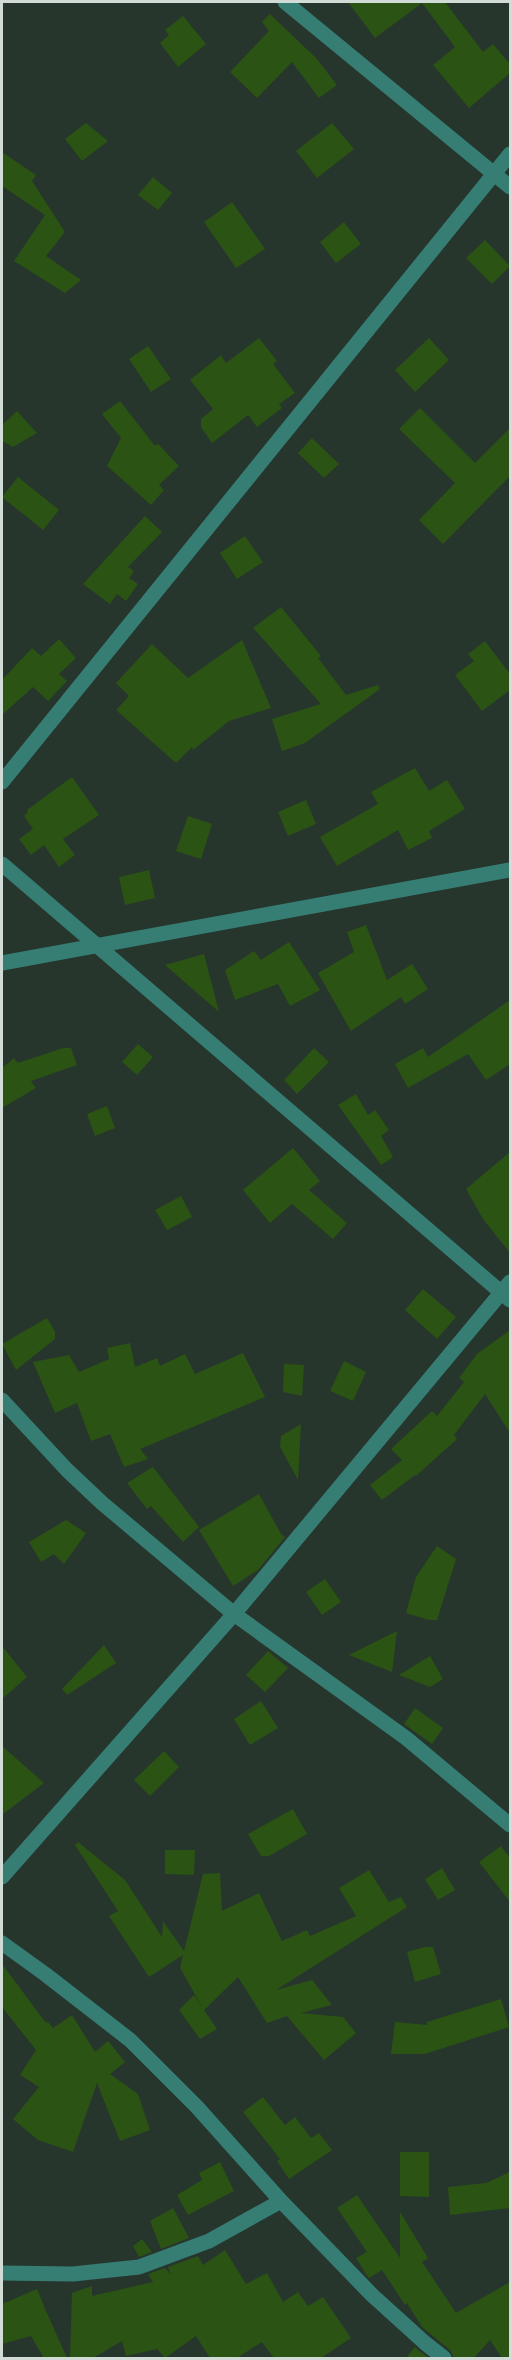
<svg xmlns="http://www.w3.org/2000/svg" width="512" height="2360" font-family="Bitter,serif">
<rect width="100%" height="100%" fill="#26362d"/>
<!-- building -->
<path fill="#2b5313" d="M348,2h97l38,50 10,-8 17,20v9l-41,35 -36,-43 22,-18 -33,-44 -47,35z
M270,14l47,45 20,26 -18,13 -27,-36 -35,36 -27,-26 39,-41 -7,-9z
M183,16l23,28 -28,23 -18,-24 9,-8 -4,-5z
M86,123l22,18 -26,20 -17,-22z
M332,123l22,26 -37,29 -21,-27z
M2,152l34,23 -4,6 33,51 -19,24 35,24 -16,13 -51,-32 31,-46 -43,-29z
M153,177l19,16 -14,17 -20,-15z
M232,202l33,47 -29,19 -32,-46z
M344,222l17,22 -25,19 -16,-21z
M485,240l25,26 -18,18 -26,-26z
M259,338l18,23 -4,3 22,29 -16,11 3,4 -25,19 -9,-12 -36,28 -11,-16v-8l12,-10 -23,-29 31,-25 5,8z
M429,338l20,22 -34,32 -20,-22z
M148,346l23,33 -20,13 -22,-33z
M120,401l35,45 3,-2 21,22 -20,19 5,5 -13,15 -44,-39 14,-28 -19,-24z
M420,408l55,55 35,-35v48l-67,68 -24,-24 36,-37 -56,-54z
M17,411l20,22 -24,14 -11,-6v-16z
M312,438l27,26 -15,14 -26,-25z
M18,477l41,33 -16,20 -41,-33z
M145,516l17,16 -34,35 6,4 -5,7 9,6 -12,17 -9,-7 -7,10 -27,-20z
M245,536l18,26 -26,17 -17,-26z
M281,607l40,49 -3,2 28,37 32,-10 2,4 -75,54 -23,8 -10,-32 49,-15 -68,-76z
M59,639l17,19 -17,16 8,7 -19,20 -15,-14 -31,28v-35l30,-32 9,8z
M242,640l29,68 -42,13 -36,29 -1,-3 -16,16 -60,-53 13,-14 -13,-13 36,-39 36,34z
M485,641l25,33v16l-28,21 -27,-36 19,-14 -6,-7z
M415,768l14,23 18,-11 18,29 -36,22 3,7 -24,12 -10,-20 -61,36 -17,-29 58,-33 -7,-12z
M72,777l27,38 -36,24 12,16 -16,12 -15,-22 -13,10 -12,-16 14,-10 -9,-13 4,-4 -1,-2z
M306,800l10,24 -28,12 -10,-24z
M188,816l24,8 -11,35 -25,-8z
M149,870l6,28 -30,7 -6,-28z
M366,925l21,55 25,-16 16,25 -23,15 -4,-7 -50,34 -33,-58 36,-21 -7,-20z
M289,942l31,48 -30,16 -12,-22 -43,16 -10,-30 29,-19 7,9z
M204,954l15,58 -54,-47z
M510,1000v64l-24,16 -18,-26 -60,34 -13,-24 28,-16 5,9z
M138,1044l15,13 -16,18 -15,-13z
M63,1048h8l6,17 -46,16 5,7 -34,20v-40l12,-10 4,5z
M314,1048l15,14 -32,32 -13,-14z
M356,1094l12,21 7,-5 14,20 -8,6 12,21 -12,8 -43,-60z
M107,1106l8,22 -20,8 -8,-22z
M293,1148l27,33 -11,9 38,33 -14,16 -41,-35 -22,19 -27,-33z
M510,1152v101l-27,-34 -17,-30z
M181,1196l11,21 -25,13 -12,-20z
M423,1289l33,28 -19,22 -32,-29z
M47,1318l8,14v7l-39,31 -14,-26z
M510,1330v103l-25,-39 -31,41 3,4 -41,37 -1,-1 -33,25 -12,-15 32,-25 -11,-11 41,-38 5,5 27,-34 -5,-4 18,-24z
M130,1343l5,24 22,-9 3,8 25,-12 10,20 48,-21 22,44 -125,52 8,10 -24,8 -14,-33 -19,7 -14,-38 -22,10 -22,-51 36,-7 10,17 30,-13 -2,-11z
M344,1361l22,11 -13,29 -23,-10z
M284,1364l20,1 -2,31 -19,-4z
M301,1424l-3,56 -18,-33 1,-11z
M153,1467l46,60 -16,15 -32,-36 -4,3 -20,-26z
M259,1494l22,40 4,3 -27,33 -25,16 -34,-56z
M66,1520l20,13 -22,31 -10,-10 -13,8 -12,-20z
M437,1546l19,13 -19,61h-8l-23,-7 10,-36z
M325,1579l16,23 -19,13 -16,-23z
M397,1631l-5,41 -43,-17z
M104,1645l12,18 -49,32 -5,-6z
M2,1646l25,31 -25,22z
M268,1651l20,17 -23,24 -19,-17z
M430,1656l13,23 -13,8 -31,-12z
M261,1701l17,27 -28,17 -16,-26z
M415,1708l28,20 -11,16 -28,-20z
M2,1746l42,37 -42,32z
M164,1751l15,16 -29,29 -16,-16z
M293,1809l14,25 -38,22h-8l-13,-22z
M78,1842l47,38 37,57 1,-16 21,30 19,-77 17,-1 2,38 37,-18 23,48 25,-11 3,6 46,-20 -17,-28 30,-18 20,32 12,-5 6,10 -131,83 36,-10 20,25 -31,8 42,4 13,16 -32,27 -37,-44 -20,7 -29,-46 -34,33 13,19 -17,10 -21,-29 15,-15 8,12 -22,-39 3,-13 -34,22 -40,-61 9,-5 -43,-66z
M501,1846l9,12v44l-31,-40z
M165,1850h30l-1,25 -29,-1z
M442,1868l13,22 -17,10 -13,-21z
M425,1947h8l8,27 -26,8 -8,-30z
M2,1964l44,59 2,-1 5,6 19,-13 23,37 13,-11 17,21 -15,12 28,20 12,36 -30,11 -23,-58 -24,69 -35,-12 -25,-21 26,-32 -19,-12 16,-25 -34,-43z
M501,1999l8,28 -84,27h-34l4,-32 32,3v-3z
M263,2097l22,28 10,-8 16,21 8,-5 13,17 -43,29 -12,-18 3,-2 -37,-47z
M400,2152h29v45l-29,-1z
M220,2162l14,29 -46,24 -11,-20 25,-15 -3,-7z
M510,2172v36l-60,7 -2,-28 38,-4z
M357,2195l43,63v-46l28,46 -6,4 34,51 54,-31v76h-8l-12,-18 -16,18h-20l-4,-8 -28,-23 -15,-24 -2,2 -23,-35 -13,8 -3,-4 -10,-16 11,-6 -30,-44z
M173,2208l16,30 -28,11 -11,-28z
M142,2239l10,13 -13,5 -6,-11z
M225,2250l21,34 21,-11 16,29 15,-10 10,14 15,-9 28,41 -30,20h-47l-12,-16 -25,16h-27l-14,-22 -31,22 -8,-9 -31,7 -4,-15 -29,17h-23l2,-65 20,-7v10l61,-14 -5,-8 17,-6 6,7 -3,-8 30,-11 5,9z
M37,2289l9,22 21,47h-23l-13,-22 -29,8v-40z
M415,2347l4,4 10,7h-23z"/>
<g fill="none" stroke-linecap="round" stroke-linejoin="round">
<!-- minor -->
<path stroke="#367e74" stroke-width="15" d="M285,2l225,185
M2,782l508,-628
M2,864l508,436
M2,963l508,-93
M2,1400l65,70 35,33 132,111 172,124 104,87
M2,1877l232,-263 276,-332
M2,1943l43,31 85,66 67,67 84,94 91,94 53,48 19,15
M2,2273l71,1 66,-7 70,-26 72,-40"/>
</g>
<!-- border -->
<rect width="512" height="2360" fill="none" stroke="#d2dcd6" stroke-width="6"/>
</svg>
